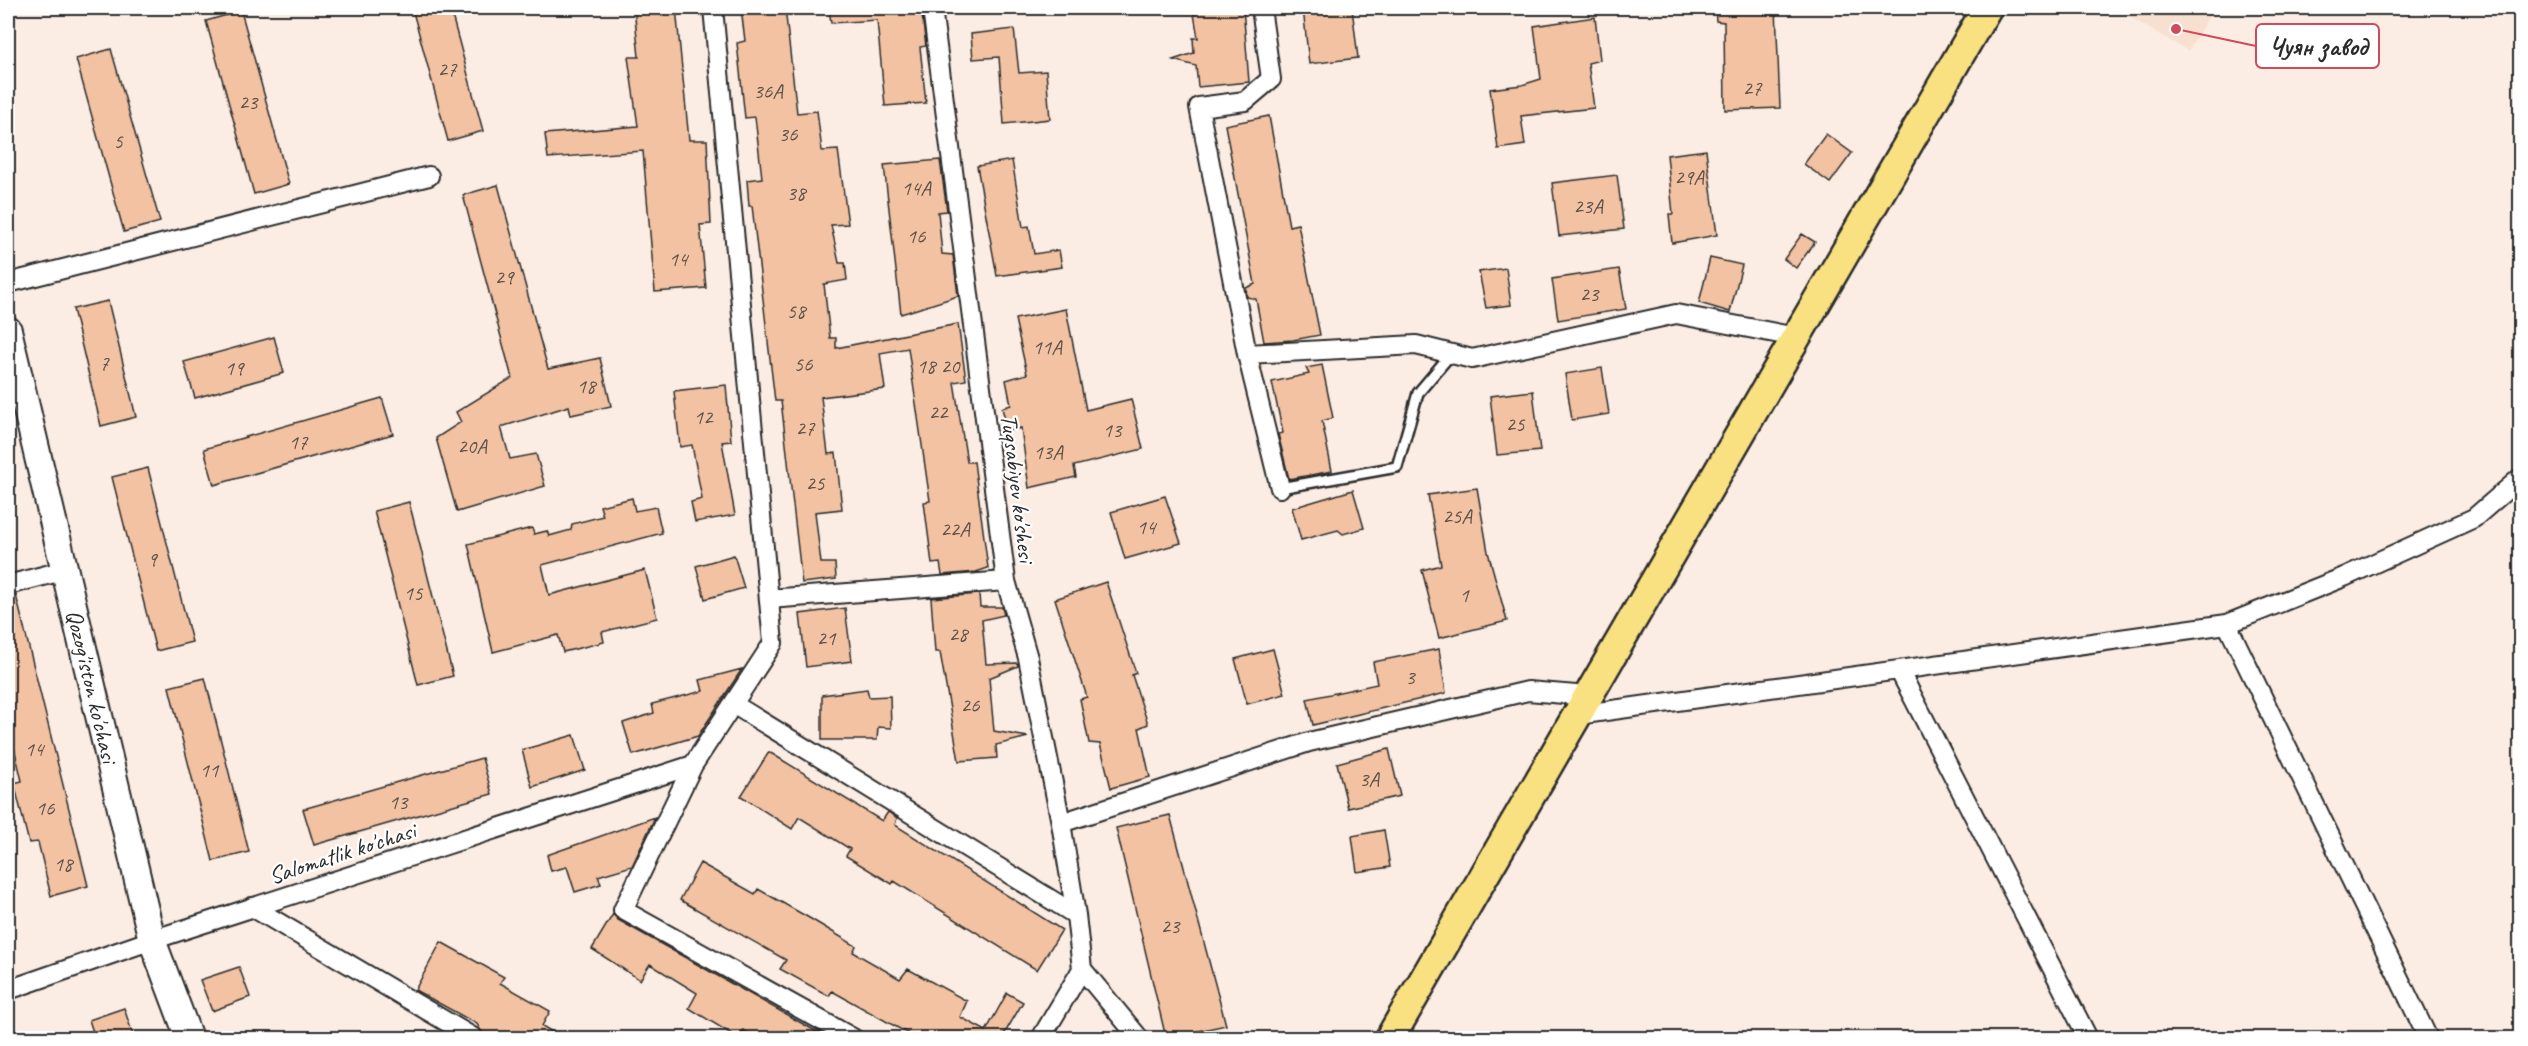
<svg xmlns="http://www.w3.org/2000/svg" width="2528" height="1046" font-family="Caveat,sans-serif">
<rect width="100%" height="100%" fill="#fbede3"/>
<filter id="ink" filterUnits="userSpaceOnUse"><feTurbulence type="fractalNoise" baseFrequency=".0167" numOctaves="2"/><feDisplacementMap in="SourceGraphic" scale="12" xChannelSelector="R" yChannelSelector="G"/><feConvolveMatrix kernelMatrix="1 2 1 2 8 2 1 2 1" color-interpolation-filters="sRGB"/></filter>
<g filter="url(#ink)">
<!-- built -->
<path fill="#f8e0d0" d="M2114,8h100l-26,43z"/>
<!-- building -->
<path fill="#f2c2a2" stroke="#2b2b2b" stroke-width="1.5" d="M412,8h38l33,123 -35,10z
M634,8h42l13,132h18l4,84 -11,1 6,63 -51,4 -12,-141 -95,7 -3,-24 93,-8 -10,-69h11z
M741,8h44l12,105 20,-2 5,40 16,-1 10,74 -17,1 8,38h6l2,17 -23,4 6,54h6v10l122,-24 8,56 -12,2 13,80h7l14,106 -12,4 -34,3 -2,-12 -8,1 -8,-62 6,-1 -22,-153 -28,5 5,36 -64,8 7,57 8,-1 6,56 -27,3 6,51h14l1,16 -34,4 -21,-182h-6l-23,-195h-3l-2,-26 15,-2 -7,-61 -10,1 -8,-75 8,-2z
M829,8h92l5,38 -6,1 6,56 -41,3 -8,-86 -46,3z
M1193,8h50l6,74 -51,5 -2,-21 -23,-6 21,-7 -1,-15h5z
M1303,8h49l6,50 -49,6z
M1715,8h61l4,100 -55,2 -1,-88 -8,-1z
M241,11l48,173 -35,10 -48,-173z
M1595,17l5,43 -12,3 6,45 -73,8 4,29 -27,4 -8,-60 32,-4 19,-6 -7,-53z
M1014,29l5,44 27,-2 4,48 -46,5 -5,-67 -26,2 -2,-25z
M111,49l49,173 -36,10 -48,-173z
M1269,116l20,110 9,-2 22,111 -27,5 -29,2 -8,-43 -9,-2 -1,-9 9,-4 -30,-159z
M1826,134l26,19 -22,30 -26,-19z
M1706,150l11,85 -45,8 -3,-29h4l-6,-59z
M940,160l7,51 -9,1 4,42 11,1 5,41 -57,18 -17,-149z
M1012,160l11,67 6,-1 5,28 25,-4 3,17 -65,9 -20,-110z
M1617,175l7,54 -65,7 -7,-53z
M498,185l50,184 52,-11 11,48 -40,9 -2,-9 -68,21 9,32 26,-5 9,32 -88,26 -21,-74 25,-16 -5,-10 56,-34 -49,-183z
M1802,234l13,8 -19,26 -12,-9z
M1710,258l32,7 -12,47 -31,-9z
M1506,268l5,37 -25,3 -7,-36z
M1619,269l7,40 -68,11 -6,-41z
M108,301l28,116 -35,9 -28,-117z
M1066,309l20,101 45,-11 12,50 -69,17 2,11 -47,11 -8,-60 -13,3 -6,-23 9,-3 -5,-25 21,-6 -12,-55z
M274,337l10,36 -89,25 -11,-36z
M1322,365l11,53 -11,3 10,50 -43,8 -11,-45 5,-1 -11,-51 37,-8 -3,-6z
M1602,368l7,46 -37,6 -7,-46z
M726,385l5,56 -9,1 13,73 -40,7 -4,-20 11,-3 -10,-54 -12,2 -6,-56z
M1533,391l7,60 -43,4 -7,-59z
M382,398l11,36 -179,51 -10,-36z
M148,468l44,174 -36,9 -44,-174z
M1477,488l11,64 19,69 -68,17 -17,-68 19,-5 -13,-70z
M1353,490l11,38 -21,6 -5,-4 -37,10 -9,-32z
M1165,496l16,47 -56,16 -14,-47z
M632,498l3,13 21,-4 6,26 -120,32 7,30 96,-25 12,48 -55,14 2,10 -41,10 -5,-17 -65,17 -25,-108 64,-16 2,6 13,-3 2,5 22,-6 1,-6 31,-8 -3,-10z
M409,502l44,174 -35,9 -44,-174z
M734,555l10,33 -39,11 -9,-33z
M1106,582l30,91 -4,2 16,49 -9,4 11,49 -39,11 -11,-44 -11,-1 -9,-44 7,-2 -32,-98z
M979,594l1,13h22l2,8 -22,5 4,44 31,-1 1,3 -29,12 5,53 34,6 -32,8 1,13 -38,3 -19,-109h-5l-4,-54z
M16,595l72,291 -37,10 -13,-54 -9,1 -15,-60 8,-2 -14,-59v-126z
M845,608l7,53 -46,6 -6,-53z
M1273,649l12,45 -38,10 -12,-45z
M1439,649l7,44 -133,32 -6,-26 70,-15 -4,-22z
M742,669l-44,67 -65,19 -10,-32 31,-10 -2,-9 51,-13 -3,-11z
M205,678l44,174 -36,9 -44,-174z
M867,689l2,8 21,-1 1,32 -13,-1 -1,13h-55v-45z
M574,735l11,35 -53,17 -10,-37z
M1389,749l11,47 -52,12 -11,-45z
M769,752l113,69 6,-9 9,6 -2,7 167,105 -25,40 -143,-89 -2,3 -46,-28 4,-7 -51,-32 -7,12 -51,-33z
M482,758l10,36 -178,51 -11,-36z
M1170,815l56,210 -60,13 -50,-210z
M655,817l-23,49 -34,10 3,8 -26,8 -8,-25 -16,4 -4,-16z
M1384,830l6,37 -33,5 -5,-36z
M700,863l55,31 3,-5 53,30 45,27 -3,6 47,27 8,-10 59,32 -7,16 26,14 21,-38 16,9 -21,36h-86l-84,-47 -3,5 -49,-27 6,-9 -106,-60z
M613,914l5,6 210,118h-71l-14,-8 -5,8 -49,-30 8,-15 -47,-29 -10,16 -48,-31z
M441,942l63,35 -4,6 50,28 -8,15 21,12h-78l-8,-14 -62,-34z
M239,967l11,30 -38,14 -12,-31z
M124,1008l10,30h-39l-6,-18z"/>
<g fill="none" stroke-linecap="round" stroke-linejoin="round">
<!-- lane casing -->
<g stroke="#2b2b2b" stroke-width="14">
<path id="lane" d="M1280,488l117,-21 21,-74 33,-39"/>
</g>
<!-- street casing -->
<g stroke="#2b2b2b" stroke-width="22">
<path id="street" d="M713,8l60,635 -80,122 -70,145 230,128
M932,8l74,573 22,77 33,165 15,92 6,54 57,69
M1261,8l10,71 -26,22 -46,6 48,247 33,134
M8,283l421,-107
M1247,354l169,-9 56,14 204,-45 120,23
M8,585l58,-15
M769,599l237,-18
M2227,624l201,414
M1899,670l189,368
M733,704l343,211
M1577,715l650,-91 117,-47 130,-59 46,-40
M1061,823l248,-81 219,-51 60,5
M252,907l222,131
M8,990l144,-50 541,-175
M1041,1038l41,-69"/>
</g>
<!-- secondary casing -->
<g stroke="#2b2b2b" stroke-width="30">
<g id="secondary">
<path id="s1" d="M8,330l144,610 37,98"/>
</g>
</g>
<!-- primary casing -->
<g stroke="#2b2b2b" stroke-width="33">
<path id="primary" d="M1390,1038l597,-1030"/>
</g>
<!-- lane -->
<use href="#lane" stroke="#fff" stroke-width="9"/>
<!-- street -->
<use href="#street" stroke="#fff" stroke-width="18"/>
<!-- secondary -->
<use href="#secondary" stroke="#fff" stroke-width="26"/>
<!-- primary -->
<use href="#primary" stroke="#f9e181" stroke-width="28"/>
</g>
</g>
<g text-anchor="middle" stroke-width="4.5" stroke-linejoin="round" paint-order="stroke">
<!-- number labels -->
<g font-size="21" fill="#5d5149">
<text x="447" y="76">27</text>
<text x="1752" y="95">27</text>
<text x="768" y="98">36A</text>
<text x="248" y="109">23</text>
<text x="788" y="141">36</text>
<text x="118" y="148">5</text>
<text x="1689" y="184">29A</text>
<text x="916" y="195">14A</text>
<text x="796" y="200">38</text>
<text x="1588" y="213">23A</text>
<text x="916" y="243">16</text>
<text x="678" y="266">14</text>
<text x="504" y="284">29</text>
<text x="1589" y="301">23</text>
<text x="796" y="318">58</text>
<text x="1047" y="354">11A</text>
<text x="104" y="370">7</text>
<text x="803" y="371">56</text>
<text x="938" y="373">18 20</text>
<text x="234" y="375">19</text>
<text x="586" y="393">18</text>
<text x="938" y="419">22</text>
<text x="703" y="424">12</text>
<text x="1515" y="431">25</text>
<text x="805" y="435">27</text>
<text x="1112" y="437">13</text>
<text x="298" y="449">17</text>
<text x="472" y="453">20A</text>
<text x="1048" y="459">13A</text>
<text x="815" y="490">25</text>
<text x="1457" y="523">25A</text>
<text x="1146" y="534">14</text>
<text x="955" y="536">22A</text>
<text x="152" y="566">9</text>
<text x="413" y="600">15</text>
<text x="1464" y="602">1</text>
<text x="958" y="641">28</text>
<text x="826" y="645">21</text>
<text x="1410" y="684">3</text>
<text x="970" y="712">26</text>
<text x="34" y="756">14</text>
<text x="209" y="777">11</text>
<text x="1369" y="786">3A</text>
<text x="398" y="809">13</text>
<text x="45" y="815">16</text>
<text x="63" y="871">18</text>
<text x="1170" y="933">23</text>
</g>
<!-- street labels -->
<g font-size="24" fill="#2b2b2b" stroke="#fff">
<text transform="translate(1018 488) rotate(83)" y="8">Tuqsabiyev ko'shesi</text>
<text dy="8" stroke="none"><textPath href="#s1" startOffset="366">Qozog'iston ko'chasi</textPath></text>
<text transform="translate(342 853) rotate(-18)" y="8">Salomatlik ko'chasi</text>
</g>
</g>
<!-- callouts -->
<path fill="none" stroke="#d1495b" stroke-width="2" d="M2176 29L2256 46"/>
<circle fill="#d1495b" stroke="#fff" stroke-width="2" cx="2176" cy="29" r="6"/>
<rect fill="#fff" stroke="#d1495b" stroke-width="2" x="2256" y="24" width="123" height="44" rx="6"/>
<g font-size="26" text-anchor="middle" font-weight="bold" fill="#2b2b2b">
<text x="2318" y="55">Чуян завод</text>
</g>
<!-- margin -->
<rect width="2528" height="1046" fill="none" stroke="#fff" stroke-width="30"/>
<rect x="15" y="15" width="2498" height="1016" fill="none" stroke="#2b2b2b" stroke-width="2" filter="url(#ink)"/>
</svg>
